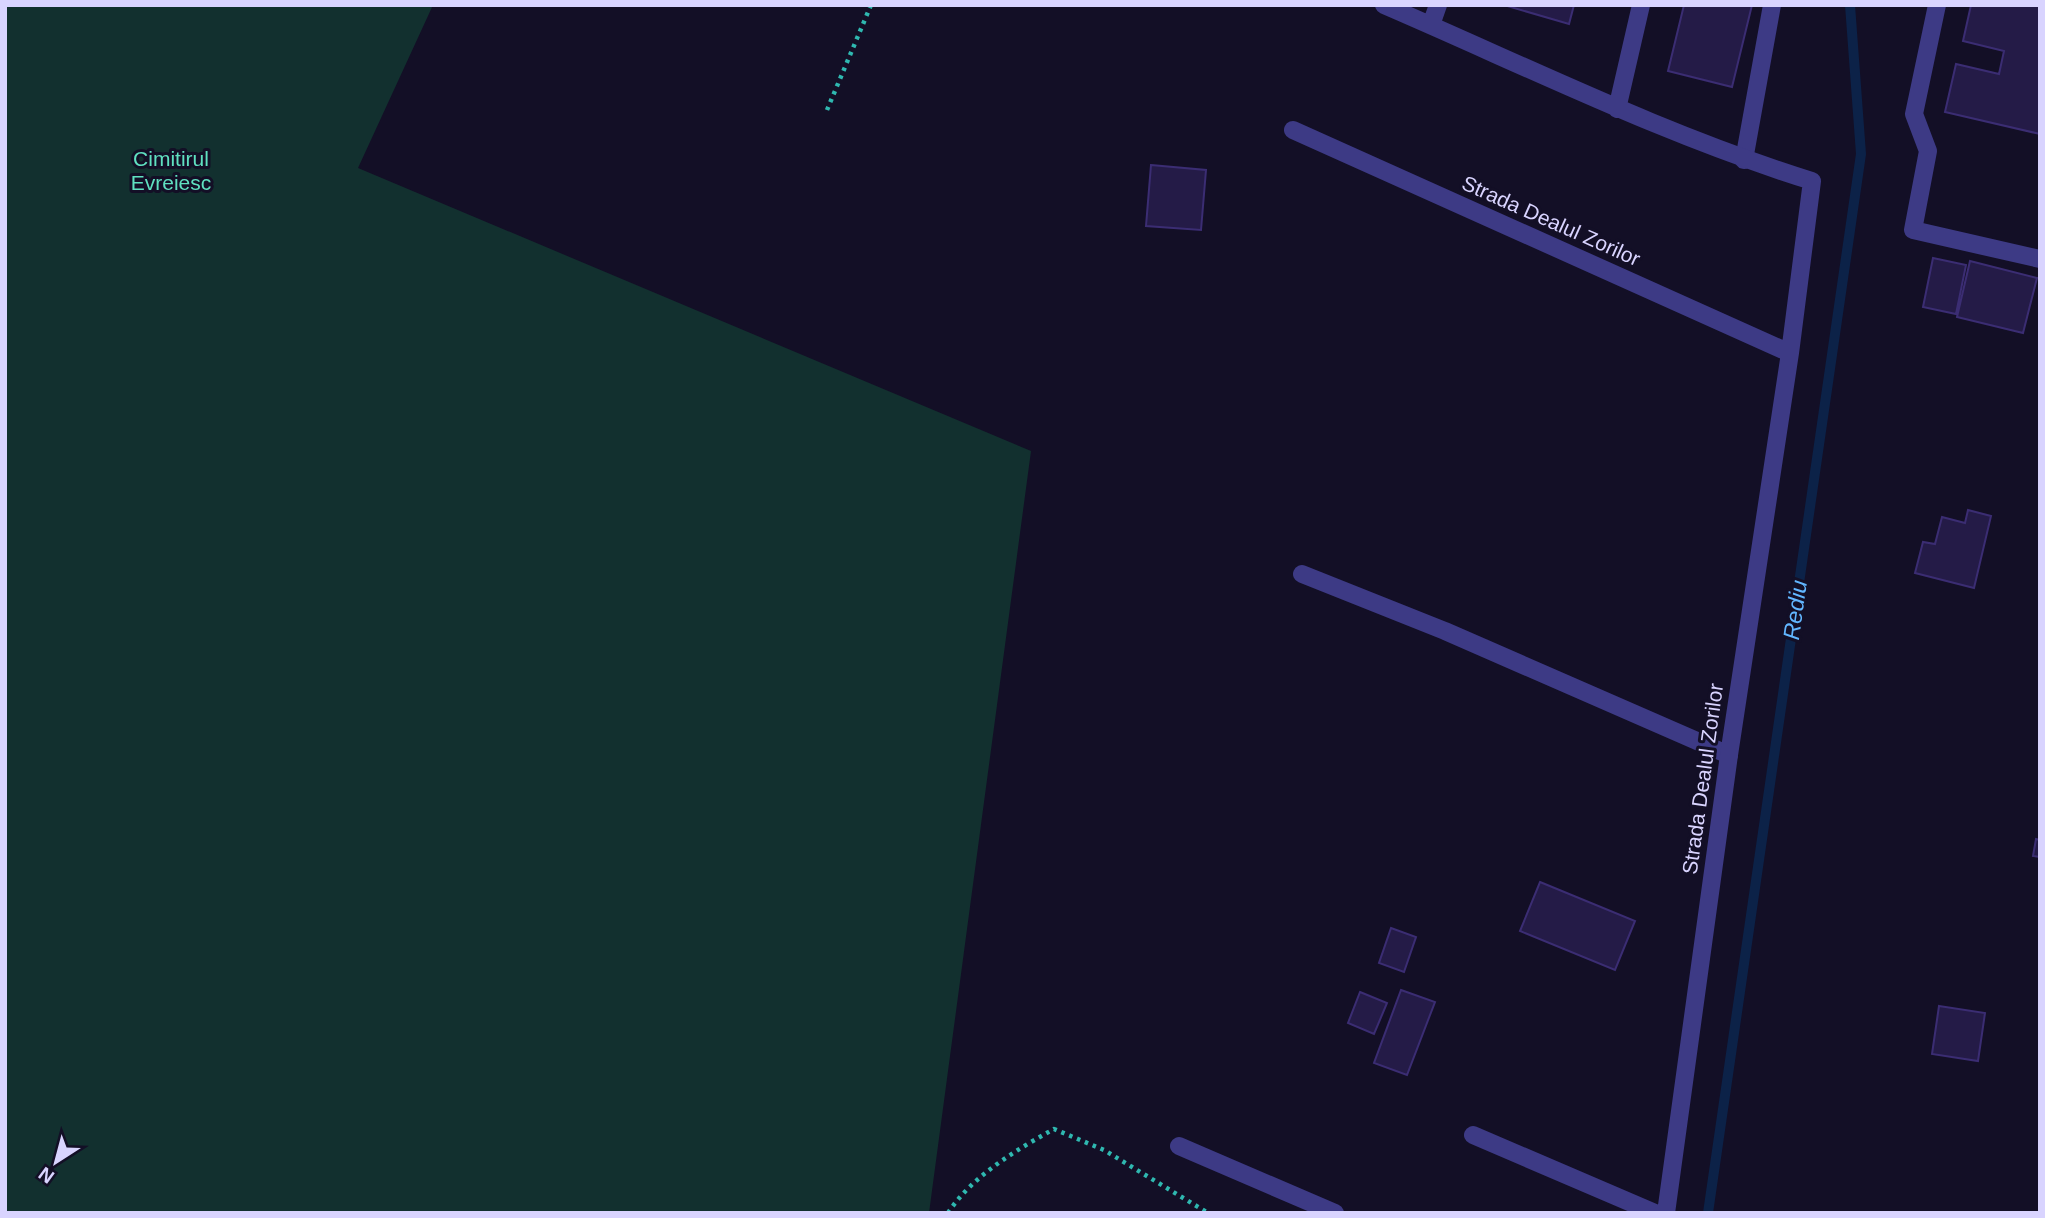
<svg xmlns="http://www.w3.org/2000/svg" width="2045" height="1218" font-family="Helvetica,sans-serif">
<rect width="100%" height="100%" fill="#130f26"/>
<!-- green -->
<path fill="#12302f" d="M5,5h428l-75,163 673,283 -102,762h-924z"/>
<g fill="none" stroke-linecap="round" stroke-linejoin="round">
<!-- stream -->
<path stroke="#0c2248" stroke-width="10" d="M1708,1213l153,-1059 -11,-149"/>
</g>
<!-- building -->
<path fill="#241b47" stroke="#3b2d73" stroke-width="2" d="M1504,5h70l-5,19z
M1684,5h68l-20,82 -64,-16z
M1971,5h69v129l-95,-22 11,-48 43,10 5,-23 -41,-10z
M1151,165l55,5 -5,60 -55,-4z
M1933,258l33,7 -10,49 -33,-7z
M1970,261l67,17 -14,55 -66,-16z
M1968,510l23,6 -17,72 -59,-15 8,-31 12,2 7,-27 23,6z
M2036,839l4,1v17l-7,-1z
M1540,882l95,39 -20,49 -95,-39z
M1391,928l25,9 -12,35 -25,-9z
M1401,990l34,12 -28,73 -33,-12z
M1360,992l27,11 -13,31 -26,-11z
M1939,1006l46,7 -7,48 -46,-7z"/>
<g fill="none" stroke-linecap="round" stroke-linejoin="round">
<!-- path -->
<path stroke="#2fb8b0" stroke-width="4.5" stroke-dasharray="3.5 5" stroke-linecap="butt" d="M827,110l44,-105
M948,1213c24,-37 68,-63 106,-84l50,21 104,63"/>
<!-- service -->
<path stroke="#3d3a85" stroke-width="18" d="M1937,5l-23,109 14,37 -15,79 127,29
M1744,160l28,-155
M1302,574l143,57 284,124"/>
<!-- minor -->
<path stroke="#3d3a85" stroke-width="18" d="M1384,5c142,61 280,130 428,176l-22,172
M1431,25l7,-20
M1617,109l24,-104
M1293,130l497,223 -61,402 -63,458
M1473,1135l182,78
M1179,1146l156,67"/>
</g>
<g text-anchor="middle" stroke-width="6" stroke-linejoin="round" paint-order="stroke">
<!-- park labels -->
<g font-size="21" fill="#5fe0c0" stroke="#130f26">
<text x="171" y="166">Cimitirul<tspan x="171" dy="24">Evreiesc</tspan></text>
</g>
<!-- street labels -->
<g font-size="21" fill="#d9d4ff" stroke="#130f26">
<text transform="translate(1551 221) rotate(24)" y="7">Strada Dealul Zorilor</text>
<text transform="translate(1703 779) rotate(-82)" y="7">Strada Dealul Zorilor</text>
</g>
<!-- water labels -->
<g font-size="23" font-style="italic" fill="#62b6ff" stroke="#130f26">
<text transform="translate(1795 610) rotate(-82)" y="8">Rediu</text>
</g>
</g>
<!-- border -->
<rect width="2045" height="1218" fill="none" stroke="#d9d4ff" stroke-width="14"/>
<!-- north arrow -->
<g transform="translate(56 1162) rotate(216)" stroke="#130f26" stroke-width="5" paint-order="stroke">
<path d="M0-5L12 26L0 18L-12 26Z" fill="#d9d4ff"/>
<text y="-10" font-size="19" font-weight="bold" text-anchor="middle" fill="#d9d4ff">N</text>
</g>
</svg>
